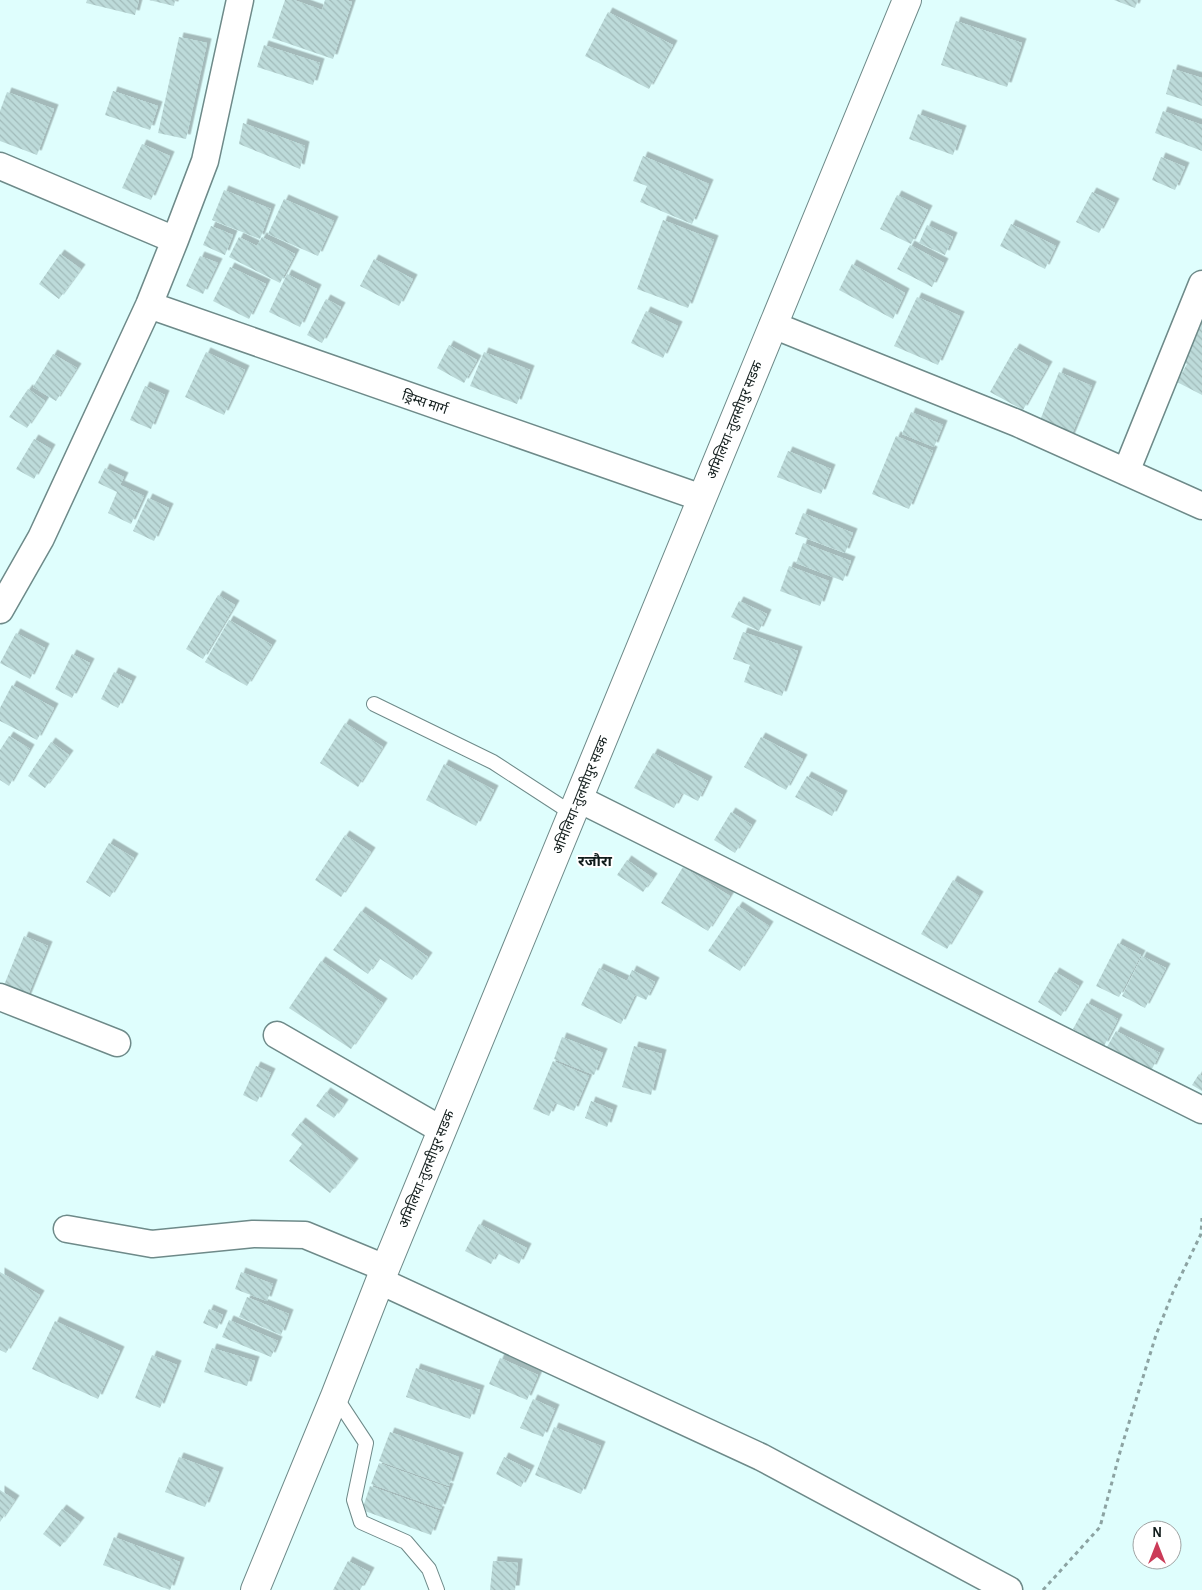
<svg xmlns="http://www.w3.org/2000/svg" width="1202" height="1590" font-family="'Alegreya Sans','Noto Sans Devanagari',sans-serif">
<defs>
<pattern id="building-back-hatch" width="6" height="6" patternUnits="userSpaceOnUse" patternTransform="scale(1.25)"><rect width="6" height="6" fill="#bddbda"/><path d="M-1 5l2 2M0 0l6 6M5-1l2 2" fill="none" stroke="#a1bbba"/></pattern>
<filter id="shadow"><feDropShadow dx="4.5" dy="-4.5" stdDeviation="0" flood-color="#0004"/></filter>
</defs>
<rect width="100%" height="100%" fill="#dffefd"/>
<!-- building -->
<path fill="url(#building-back-hatch)" filter="url(#shadow)" d="M87,0h52l-4,15 -49,-12z
M149,0h26l-1,6z
M285,0h9l28,10 3,-10h21l6,2 -19,57 -61,-21z
M1114,0h24l-3,8z
M608,12l65,33 -24,44 -64,-33z
M956,21l66,22 -15,44 -66,-22z
M179,37l28,6 -21,96 -28,-6z
M264,45l56,18 -7,22 -56,-18z
M1173,69l29,9v28l-36,-12z
M113,91l45,15 -8,24 -45,-15z
M7,92l47,17 -17,46 -37,-14v-30z
M1163,111l39,14v26l-47,-18z
M918,114l44,16 -9,25 -44,-16z
M243,123l62,23 -5,23 -61,-25z
M142,144l28,12 -19,44 -29,-12z
M643,156l66,28 -17,40 -52,-22 7,-16 -14,-5z
M1161,157l24,10 -10,23 -23,-10z
M224,190l47,19 -11,30 -48,-19z
M1092,192l23,11 -16,30 -23,-11z
M897,195l31,15 -17,34 -31,-15z
M284,199l50,22 -16,35 -50,-22z
M663,220l51,20 -26,68 -51,-19z
M1011,224l45,22 -11,23 -45,-23z
M927,225l26,12 -8,18 -26,-12z
M211,226l22,9 -8,20 -22,-10z
M239,237l18,9 5,-9 33,17 -15,29 -51,-26z
M910,245l34,18 -12,24 -35,-18z
M60,254l21,15 -22,30 -20,-15z
M200,256l18,7 -15,31 -17,-8z
M374,259l39,20 -14,27 -39,-20z
M852,264l53,29 -12,26 -54,-29z
M230,267l36,17 -17,35 -36,-18z
M287,274l30,15 -17,38 -31,-15z
M917,297l43,19 -22,49 -44,-19z
M326,299l15,8 -19,36 -15,-8z
M646,311l32,15 -15,32 -32,-15z
M1194,318l8,4v73l-25,-13 10,-18 -13,-7z
M449,345l28,15 -13,23 -27,-15z
M1015,348l33,18 -25,44 -33,-18z
M206,352l39,18 -21,45 -39,-18z
M484,352l46,18 -13,34 -47,-18z
M53,354l24,14 -21,33 -23,-14z
M1059,372l33,14 -23,55 -32,-13z
M145,386l20,9 -14,34 -21,-9z
M28,389l17,12 -18,27 -18,-11z
M911,412l32,13 -9,22 -32,-13z
M896,436l37,15 -24,58 -37,-15z
M34,439l17,10 -17,30 -18,-10z
M788,451l43,18 -10,25 -44,-17z
M105,468l19,9 -4,8 24,11 -13,28 -23,-11 9,-21 -19,-9z
M148,498l21,10 -15,33 -21,-10z
M803,513l50,20 -8,20 -50,-19z
M803,543l48,18 -8,20 -47,-18z
M789,566l40,15 -9,25 -40,-15z
M218,595l17,10 -32,54 -17,-10z
M739,601l28,13 -8,17 -28,-14z
M229,620l43,25 -25,41 -42,-24z
M743,632l55,19 -16,45 -38,-14 6,-17 -17,-6z
M16,633l29,15 -15,31 -30,-16z
M72,654l18,9 -18,35 -17,-9z
M114,672l18,9 -14,27 -17,-9z
M12,685l42,23 -17,32 -37,-19v-13z
M345,723l38,24 -25,40 -38,-24z
M9,736l21,13 -21,37 -9,-6v-30z
M761,737l42,22 -17,31 -42,-23z
M51,742l18,13 -24,33 -17,-12z
M653,753l55,28 -10,20 -16,-8 -8,15 -40,-20z
M444,764l50,26 -18,36 -50,-26z
M807,776l36,19 -11,21 -37,-19z
M731,812l21,13 -17,28 -21,-13z
M345,835l26,17 -30,45 -26,-17z
M109,843l25,15 -24,39 -24,-15z
M627,860l26,18 -10,14 -26,-17z
M683,867l47,29 -22,35 -47,-28z
M953,880l26,16 -32,53 -26,-15z
M738,906l31,20 -29,45 -32,-20z
M361,911l67,46 -16,23 -33,-22 -11,16 -35,-24z
M24,936l24,10 -22,54 -24,-10z
M1118,943l23,12 -22,42 -23,-11z
M1142,956l24,12 -21,40 -23,-12z
M321,961l62,42 -32,46 -62,-41z
M599,968l28,13 5,-11 23,12 -9,18 -11,-5 -14,29 -40,-19z
M1055,972l24,14 -18,30 -23,-14z
M1087,1003l31,16 -14,27 -31,-17z
M1116,1031l44,22 -8,16 -45,-22z
M562,1037l41,16 -9,22 -40,-16z
M634,1046l28,8 -11,41 -29,-8z
M553,1061l36,15 -15,35 -19,-8 -6,13 -16,-7z
M256,1066l15,7 -14,29 -14,-7z
M1199,1074l3,2v15l-10,-6z
M326,1092l18,12 -10,14 -18,-12z
M591,1101l22,9 -6,17 -22,-9z
M301,1122l53,41 -24,30 -41,-32 13,-17 -11,-9z
M479,1224l48,24 -8,16 -22,-11 -6,11 -26,-13z
M0,1272l40,23 -34,58 -6,-3z
M241,1272l32,12 -6,17 -32,-12z
M247,1297l42,17 -8,21 -42,-18z
M209,1309l14,6 -6,14 -14,-6z
M229,1320l49,21 -7,16 -49,-20z
M55,1321l65,30 -22,48 -66,-30z
M212,1348l43,13 -8,25 -43,-14z
M152,1355l25,10 -17,43 -25,-10z
M500,1358l38,17 -11,25 -38,-16z
M416,1368l64,22 -10,29 -64,-22z
M533,1399l22,10 -12,28 -23,-9z
M554,1427l47,19 -20,48 -46,-19z
M390,1432l69,25 -10,29 -70,-25z
M179,1457l40,15 -14,35 -40,-15z
M504,1457l26,13 -9,17 -25,-13z
M379,1463l70,25 -8,21 -70,-25z
M370,1486l70,25 -9,24 -69,-25z
M0,1490l15,10 -15,22z
M62,1509l18,13 -20,25 -17,-13z
M114,1537l66,25 -10,28 -67,-25z
M348,1561l22,11 -10,18h-27z
M493,1561l25,2 -3,27h-25z"/>
<g fill="none" stroke-linecap="round" stroke-linejoin="round">
<!-- lane casing -->
<g stroke="#6e8a89" stroke-width="16">
<path id="lane" d="M374,704l119,58 80,52
M335,1396l31,47 -12,57 7,22 45,20 23,27 8,21"/>
</g>
<!-- street casing -->
<g stroke="#6e8a89" stroke-width="29">
<path id="street" d="M0,166l175,74
M149,305l553,193
M773,325l244,98 185,83
M1126,472l76,-188
M0,610l41,-72 108,-233 26,-65 30,-79 35,-161
M579,799l623,311
M0,997l117,46
M277,1035l165,95
M67,1229l85,15 101,-10 52,1 80,33
M380,1281l381,176 248,133"/>
</g>
<!-- primary casing -->
<g stroke="#6e8a89" stroke-width="30">
<path id="primary" d="M255,1590l80,-194 45,-115 527,-1281"/>
</g>
<!-- path -->
<path stroke="#8ca3a2" stroke-width="3" stroke-dasharray="4 4" stroke-linecap="butt" d="M1043,1590l57,-63 20,-75 36,-117 17,-43 28,-58 1,-16"/>
<!-- lane -->
<use href="#lane" stroke="#fff" stroke-width="14"/>
<!-- street -->
<use href="#street" stroke="#fff" stroke-width="26"/>
<!-- primary -->
<use href="#primary" stroke="#fff" stroke-width="28"/>
</g>
<g text-anchor="middle" stroke-width="4" stroke-linejoin="round" paint-order="stroke">
<!-- street labels -->
<g font-size="14" fill="#111c1b" stroke="#fff">
<text transform="translate(425 402) rotate(19)" y="5">ड्रिम्स मार्ग</text>
<text transform="translate(734 420) rotate(-68)" y="5">अमिलिया-तुलसीपुर सडक</text>
<text transform="translate(580 795) rotate(-68)" y="5">अमिलिया-तुलसीपुर सडक</text>
<text transform="translate(426 1169) rotate(-68)" y="5">अमिलिया-तुलसीपुर सडक</text>
</g>
<!-- neighbourhood labels -->
<g font-size="15" font-weight="bold" fill="#111c1b" stroke="#fff">
<text x="595" y="866">रजौरा</text>
</g>
</g>
<!-- north arrow -->
<g transform="translate(1157 1545)"><circle r="24" fill="#ffffff" stroke="#a0a4a4"/>
<path d="M0-4L9 19L0 12L-9 19Z" fill="#cb3b58"/>
<text y="-8" font-size="14" font-weight="bold" text-anchor="middle" fill="#111c1b">N</text>
</g>
</svg>
